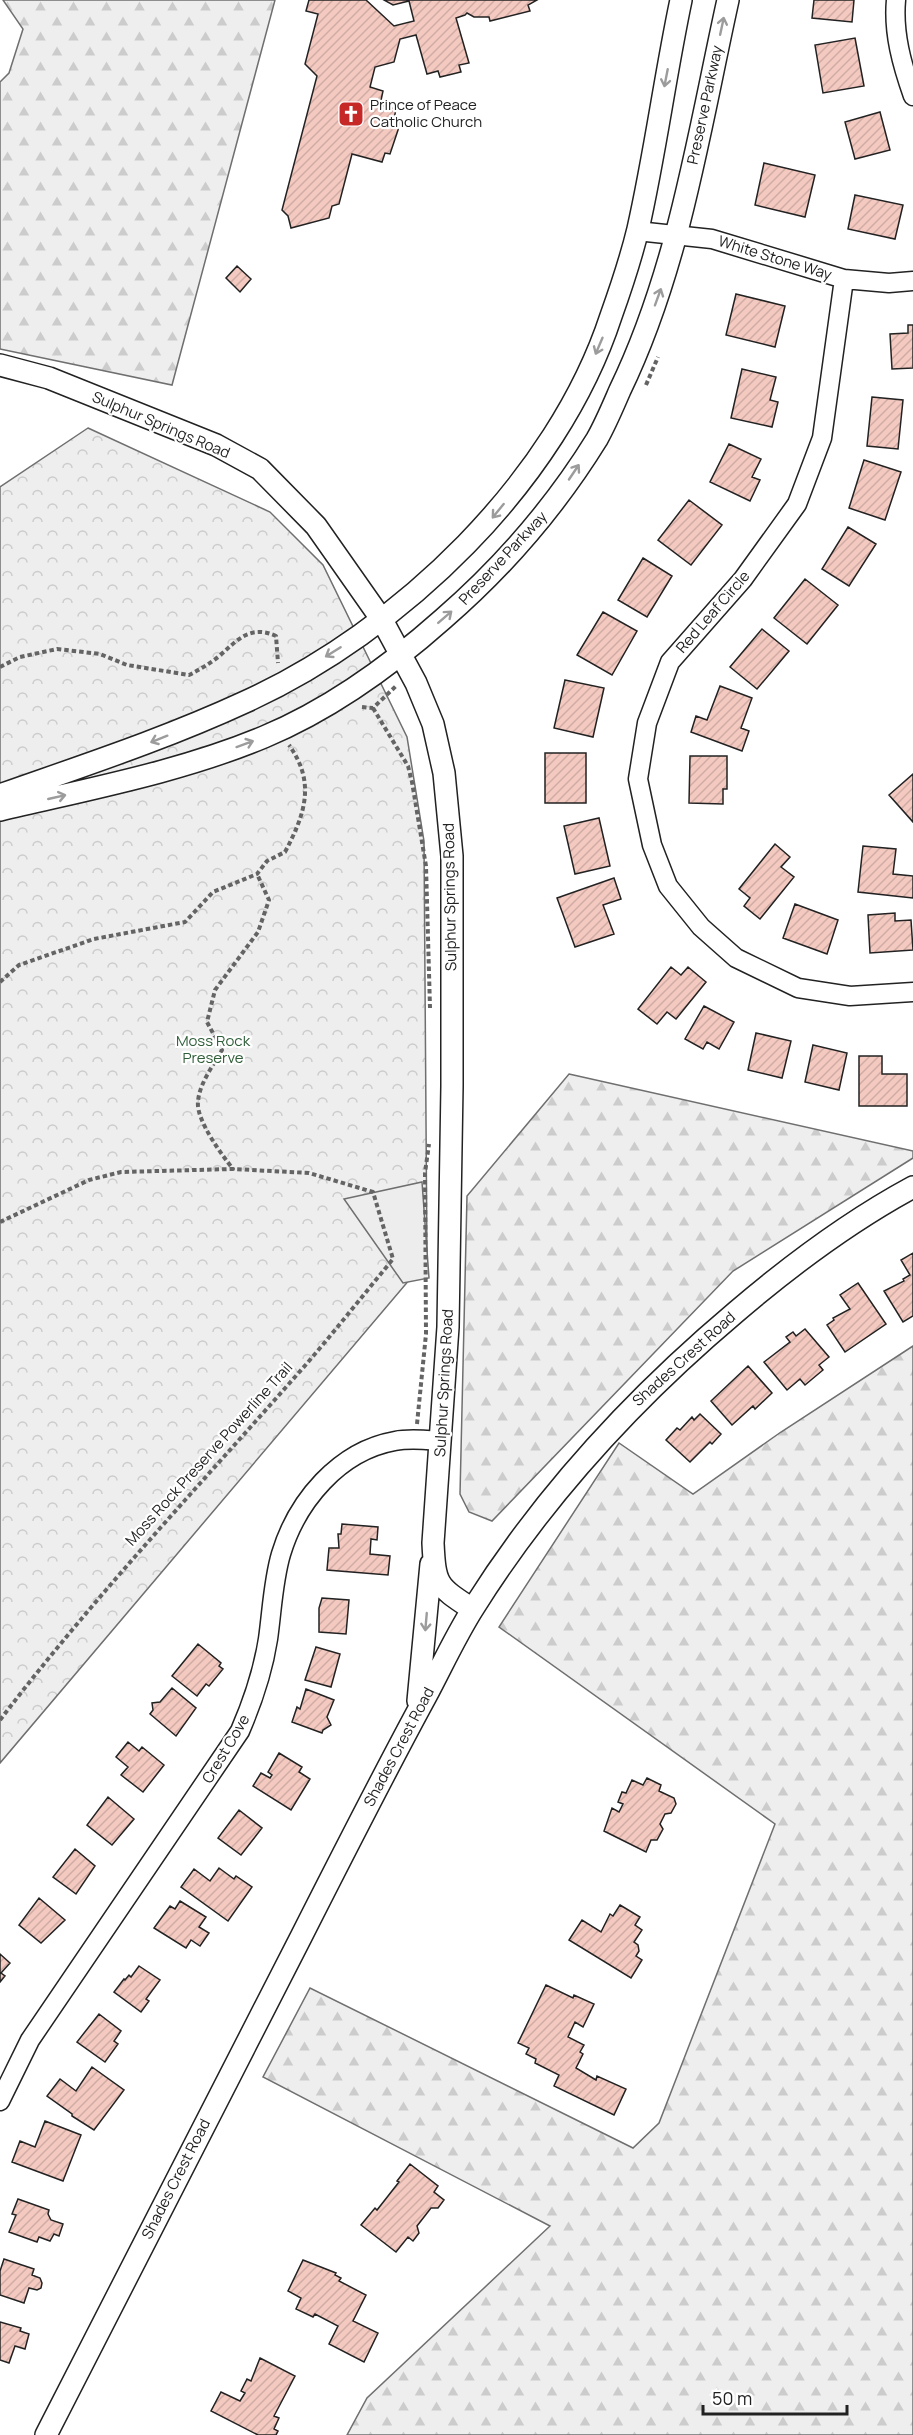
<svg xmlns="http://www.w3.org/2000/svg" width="913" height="2435" font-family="Manrope,sans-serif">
<defs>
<pattern id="forest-firs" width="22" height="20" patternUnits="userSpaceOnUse" patternTransform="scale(1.5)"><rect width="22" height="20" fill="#eee"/><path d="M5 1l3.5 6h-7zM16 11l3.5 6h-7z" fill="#ccc"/></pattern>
<pattern id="park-crowns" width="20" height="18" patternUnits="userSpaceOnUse" patternTransform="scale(1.5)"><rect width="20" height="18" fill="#eee"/><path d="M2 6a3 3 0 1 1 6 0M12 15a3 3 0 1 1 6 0" fill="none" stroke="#ccc"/></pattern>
<pattern id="building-hatch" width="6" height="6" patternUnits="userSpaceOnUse" patternTransform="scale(1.5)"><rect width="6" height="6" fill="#f3c9c0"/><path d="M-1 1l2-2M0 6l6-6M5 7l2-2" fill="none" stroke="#d0aca5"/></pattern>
</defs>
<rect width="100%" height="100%" fill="#fff"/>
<!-- forest -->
<path fill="url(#forest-firs)" stroke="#6f6f6f" stroke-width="1.5" d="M3,0h272l-103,385 -172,-36v-267l9,-9 14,-44z
M569,1074l344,77v7l-180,113 -241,250 -23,-9 -9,-18 7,-298z
M913,1346v1089h-566l20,-37 183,-172 -287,-149 47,-89 323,160 26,-25 116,-299 -276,-197 120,-184 74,51 88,-62z"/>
<!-- park -->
<path fill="url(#park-crowns)" stroke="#6f6f6f" stroke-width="1.5" d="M88,428l182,84 53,53 84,172 17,104 3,418 -427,504v-1276z"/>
<!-- parking -->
<path fill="#ededed" stroke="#6f6f6f" stroke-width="1.5" d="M422,1182l7,96 -26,5 -59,-84z"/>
<!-- building -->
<path fill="url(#building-hatch)" stroke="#222" stroke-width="1.5" d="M309,0h57l28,26 20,-5 -5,-20 -16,4 -9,-5h153l-9,5 2,6 -40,10 -1,-4h-15l-7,-4 -2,2 -9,3 13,45 -10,2 2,7 -21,5 -2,-6 -11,3 -11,-39 -16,4 -6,23 -19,5 -5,20 13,4 -3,14 16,4 -2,10 5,2 -1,9 -8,24 -5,-1 -3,9 -30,-8 -13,50 -7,2 -3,12 -38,10 -3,-12 -6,-6 35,-134 -12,-12 13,-50 -12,-3z
M814,0h40l-2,22 -40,-4z
M855,38l9,48 -41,7 -8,-48z
M880,112l10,38 -35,9 -10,-37z
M764,163l51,12 -10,42 -50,-12z
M855,195l48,10 -8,34 -47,-10z
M237,266l14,13 -11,13 -14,-14z
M736,294l49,12 -10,41 -49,-12z
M908,325h5v43l-21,1 -2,-35 18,-1z
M742,369l34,8 -6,23 8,2 -6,25 -41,-9z
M872,397l31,3 -5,49 -31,-3z
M729,444l32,15 -9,18 8,3 -10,21 -40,-19z
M864,460l37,12 -16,48 -36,-12z
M689,500l33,25 -31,40 -33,-25z
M848,527l28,17 -27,42 -27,-17z
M643,558l29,18 -25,41 -29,-17z
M805,579l33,26 -31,39 -33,-26z
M603,612l34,19 -25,44 -35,-20z
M762,629l27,22 -32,38 -27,-22z
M565,680l39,8 -11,49 -39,-9z
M720,686l32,12 -11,30 8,3 -7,20 -51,-19 5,-16 11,4z
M545,753h41v50h-41z
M690,756h37v33h-4v15l-34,-1z
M913,774v48l-24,-27z
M599,818l11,48 -35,8 -11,-48z
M775,844l15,13 -9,10 13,10 -34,42 -16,-13 6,-8 -11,-9z
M863,846l33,3 -3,25 20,2v22l-55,-6z
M614,878l7,21 -18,6 11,29 -39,13 -18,-49z
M795,904l43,16 -11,34 -44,-16z
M895,913v8l16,-1 2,30 -43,3 -2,-38z
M671,967l10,8 7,-8 18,15 -30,37 -9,-7 -10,12 -19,-15z
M704,1006l30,16 -15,27 -12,-7 -4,7 -18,-10z
M756,1033l35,8 -9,37 -34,-8z
M813,1045l34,8 -8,37 -34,-8z
M859,1056h23v18h25v32h-48z
M913,1253v63l-10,6 -19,-31 20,-10 -1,-2 7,-4 -9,-15z
M858,1283l28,41 -41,28 -18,-27 7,-5 -1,-2 17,-9 -10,-14z
M805,1329l24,28 -10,8 4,5 -18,15 -5,-6 -13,11 -23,-28 26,-20 -4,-5 7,-5 3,4z
M748,1366l24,27 -17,16 -2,-3 -21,19 -21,-24z
M700,1414l21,20 -9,10 -2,-2 -20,20 -24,-22 11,-12 3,2 12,-13 2,3z
M342,1524l36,3 -1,13 -6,-1 -1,15 20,2 -2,19 -61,-5 2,-22h10l-1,-14h3z
M322,1598l27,2 -3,34 -27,-2v-24z
M198,1644l23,19 -2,3 4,3 -14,17 -3,-2 -9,12 -25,-20z
M316,1647l24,7 -9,33 -26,-7z
M172,1688l24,20 -20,28 -26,-22 3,-4 -1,-7 8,-1z
M306,1689l28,11 -7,17 4,8 -8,5 -1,3 -30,-11 5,-15 3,2z
M128,1742l11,9 3,-4 22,18 -21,27 -22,-17 7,-8 -12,-10z
M279,1753l23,14 -3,5 11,7 -19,31 -38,-24 8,-13 9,5 2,-3 -4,-3z
M647,1778l14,7 -2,6 15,7 2,6 -5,9 -6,1 -5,10 3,5 -6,11h-6l-5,12 -42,-21 8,-23 7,4 4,-8 -5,-2 4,-10 4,1 6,-13 11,5z
M108,1797l26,22 -22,26 -25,-20z
M239,1810l23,18 -21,27 -23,-17z
M75,1849l20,17 -19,28 -23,-17z
M219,1868l15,11 2,-3 16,11 -24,34 -47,-34 13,-18 16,12z
M39,1898l26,22 -24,23 -22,-18z
M180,1901l26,16 -7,10 10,6 -9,13 -9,-6 -5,8 -32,-20 16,-22 5,3z
M620,1905l20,12 -5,8 7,5 -8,12 4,3 1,6 -3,5 6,4 -11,18 -62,-38 13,-20 19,12 9,-18 3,2z
M0,1954l10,9 -9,10 4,3 -5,6z
M139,1966l21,14 -14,19 3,2 -8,11 -27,-20 10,-13 1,1 4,-5 2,2z
M546,1985l27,13 1,-3 20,9 -11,23 -8,-5 -7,15 16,8 -4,7 3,2 -7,14 20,12 1,-4 29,13 -12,26 -60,-29 5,-11 -24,-12 1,-4 -10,-5 3,-6 -11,-5z
M99,2014l22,17 -7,10 4,3 -13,18 -28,-20z
M92,2067l32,23 -30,40 -22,-14v-2l-25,-18 13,-17 16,12z
M45,2121l36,14 -18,46 -51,-19 8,-21 15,6z
M410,2164l28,22 -4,6 10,8 -6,8h-7l-14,18 2,7 -6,8 -5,-4 -12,15 -35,-27 14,-17 2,2 22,-28 -2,-1z
M18,2199l31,11 -1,4 3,6 12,4 -4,12 -5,-2 -4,7 -11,-4 -2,5 -28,-10 7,-17 -4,-1z
M4,2259l30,10 -2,6 8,3 2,5 -1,5 -4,2 -8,-2 -5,15 -24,-8v-24z
M303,2260l33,13 -1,2 6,3 -2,3 27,14 -13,26 25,12 -14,29 -35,-18 9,-18 -23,-12 -2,3 -17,-8 5,-11 -13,-7z
M0,2322l21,6 -1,3 9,3 -4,15 -10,-3 -6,17 -9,-3z
M260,2358l35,18 -21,40 5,2 -5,11 4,2 -2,4h-18l-47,-24 10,-19 19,9 5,-8 -4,-2 6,-12 4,2z"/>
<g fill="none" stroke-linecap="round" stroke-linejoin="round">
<!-- minor casing -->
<g stroke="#222" stroke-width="21">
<path id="minor" d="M896,0c-3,33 6,65 17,96
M637,231l75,8 132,40 45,4 24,-2
M844,279l-22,159 -25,66 -54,75 -73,83 -23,61 -9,56 14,66 16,41 33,41 35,31 62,30 52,8 63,-4
M0,2101l30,-61 210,-309c13,-30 23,-60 28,-92 4,-28 5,-58 13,-85 16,-53 58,-103 114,-113 15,-3 31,-1 46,0"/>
</g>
<!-- tertiary casing -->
<g stroke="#222" stroke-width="24">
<path id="tertiary" d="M0,365l49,13 167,67 44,24 56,57 66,94 34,63 17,41 11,49 8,83v230l-4,241 -15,216c2,42 4,43 39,66
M0,795c82,-29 165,-56 245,-93 156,-71 312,-221 366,-386 10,-28 20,-58 27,-87 17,-75 27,-153 43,-229
M0,810c88,-21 180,-38 264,-73 67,-28 125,-70 179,-118 60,-52 112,-112 154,-180 9,-16 16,-33 23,-49 59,-122 79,-259 108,-390
M418,1701l13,-137
M46,2435c84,-166 169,-332 255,-498 41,-81 82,-162 125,-241 16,-30 30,-61 48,-89 71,-113 160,-209 262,-295 55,-47 114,-91 177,-125"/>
</g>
<!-- path -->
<path stroke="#646464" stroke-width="4" stroke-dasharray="4.5 3" stroke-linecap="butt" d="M646,385l12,-28
M0,667l20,-10 37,-8 43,5 27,11 62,10c10,-5 20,-11 29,-18 19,-16 31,-33 58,-21l2,27
M362,707l11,1 23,-22
M373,708l35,58 4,16 14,84 4,142
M0,982l19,-17 75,-26 91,-17 28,-30 44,-18 10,-13 18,-9c20,-38 31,-69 4,-107
M0,1222l89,-42 32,-8 112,-3c-11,-14 -37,-49 -35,-67 1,-18 15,-36 24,-52l-15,-28 8,-32 43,-58 11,-32 -12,-26
M417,1424l9,-90 -1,-161 4,-29
M0,1720c96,-126 205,-240 309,-359 29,-34 56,-68 84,-102l-20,-67 -64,-19 -76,-4"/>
<!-- minor -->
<use href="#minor" stroke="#fff" stroke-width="18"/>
<!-- tertiary -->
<use href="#tertiary" stroke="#fff" stroke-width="21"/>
</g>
<!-- one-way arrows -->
<defs><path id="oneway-shaft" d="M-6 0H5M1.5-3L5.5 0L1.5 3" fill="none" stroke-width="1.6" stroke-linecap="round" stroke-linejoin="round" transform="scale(1.5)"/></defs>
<g stroke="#9c9c9c">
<use href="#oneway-shaft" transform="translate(722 26) rotate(-78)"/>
<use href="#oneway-shaft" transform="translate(666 78) rotate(101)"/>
<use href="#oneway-shaft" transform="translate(658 297) rotate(-70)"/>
<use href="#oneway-shaft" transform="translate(599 346) rotate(113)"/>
<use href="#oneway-shaft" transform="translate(574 472) rotate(-56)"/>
<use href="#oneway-shaft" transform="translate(498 511) rotate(129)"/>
<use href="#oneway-shaft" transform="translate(445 617) rotate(-41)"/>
<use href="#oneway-shaft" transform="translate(333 652) rotate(148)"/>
<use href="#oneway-shaft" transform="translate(159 739) rotate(158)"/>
<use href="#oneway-shaft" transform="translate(245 744) rotate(-20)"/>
<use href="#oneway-shaft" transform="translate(57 797) rotate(-13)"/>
<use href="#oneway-shaft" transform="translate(426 1622) rotate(95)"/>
</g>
<!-- icons -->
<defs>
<g id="church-square" transform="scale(1.35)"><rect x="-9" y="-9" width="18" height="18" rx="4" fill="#c62828" stroke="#fff"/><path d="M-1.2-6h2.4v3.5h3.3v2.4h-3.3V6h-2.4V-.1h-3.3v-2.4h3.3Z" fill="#fff"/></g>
</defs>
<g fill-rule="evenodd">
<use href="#church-square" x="351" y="114"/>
</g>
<g text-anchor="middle" stroke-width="4.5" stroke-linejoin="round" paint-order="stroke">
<!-- poi labels -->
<g font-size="15" fill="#222" stroke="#fff" text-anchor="start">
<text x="370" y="110">Prince of Peace<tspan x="370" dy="17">Catholic Church</tspan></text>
</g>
<!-- street labels -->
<g font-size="15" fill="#222" stroke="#fff">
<text transform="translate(705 105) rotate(-78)" y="5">Preserve Parkway</text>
<text transform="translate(775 258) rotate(17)" y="5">White Stone Way</text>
<text transform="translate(161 425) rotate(23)" y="5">Sulphur Springs Road</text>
<text transform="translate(503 558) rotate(-47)" y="5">Preserve Parkway</text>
<text transform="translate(713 612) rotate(-49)" y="5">Red Leaf Circle</text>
<text transform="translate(450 897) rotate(-91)" y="5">Sulphur Springs Road</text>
<text transform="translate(684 1359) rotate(-42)" y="5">Shades Crest Road</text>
<text transform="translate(444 1383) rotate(-87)" y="5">Sulphur Springs Road</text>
<text transform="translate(209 1454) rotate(-48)" y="5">Moss Rock Preserve Powerline Trail</text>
<text transform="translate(399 1747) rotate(-62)" y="5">Shades Crest Road</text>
<text transform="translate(226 1749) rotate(-59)" y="5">Crest Cove</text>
<text transform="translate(176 2179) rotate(-63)" y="5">Shades Crest Road</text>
</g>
<!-- park labels -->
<g font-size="15" fill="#2f5e38" stroke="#fff">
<text x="213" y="1046">Moss Rock<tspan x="213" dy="17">Preserve</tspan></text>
</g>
</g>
<!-- scale -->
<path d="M703 2405v9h144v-9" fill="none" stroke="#222222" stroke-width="3"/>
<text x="712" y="2405" font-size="18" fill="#222222" stroke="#ffffff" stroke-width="4.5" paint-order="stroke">50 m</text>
</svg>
